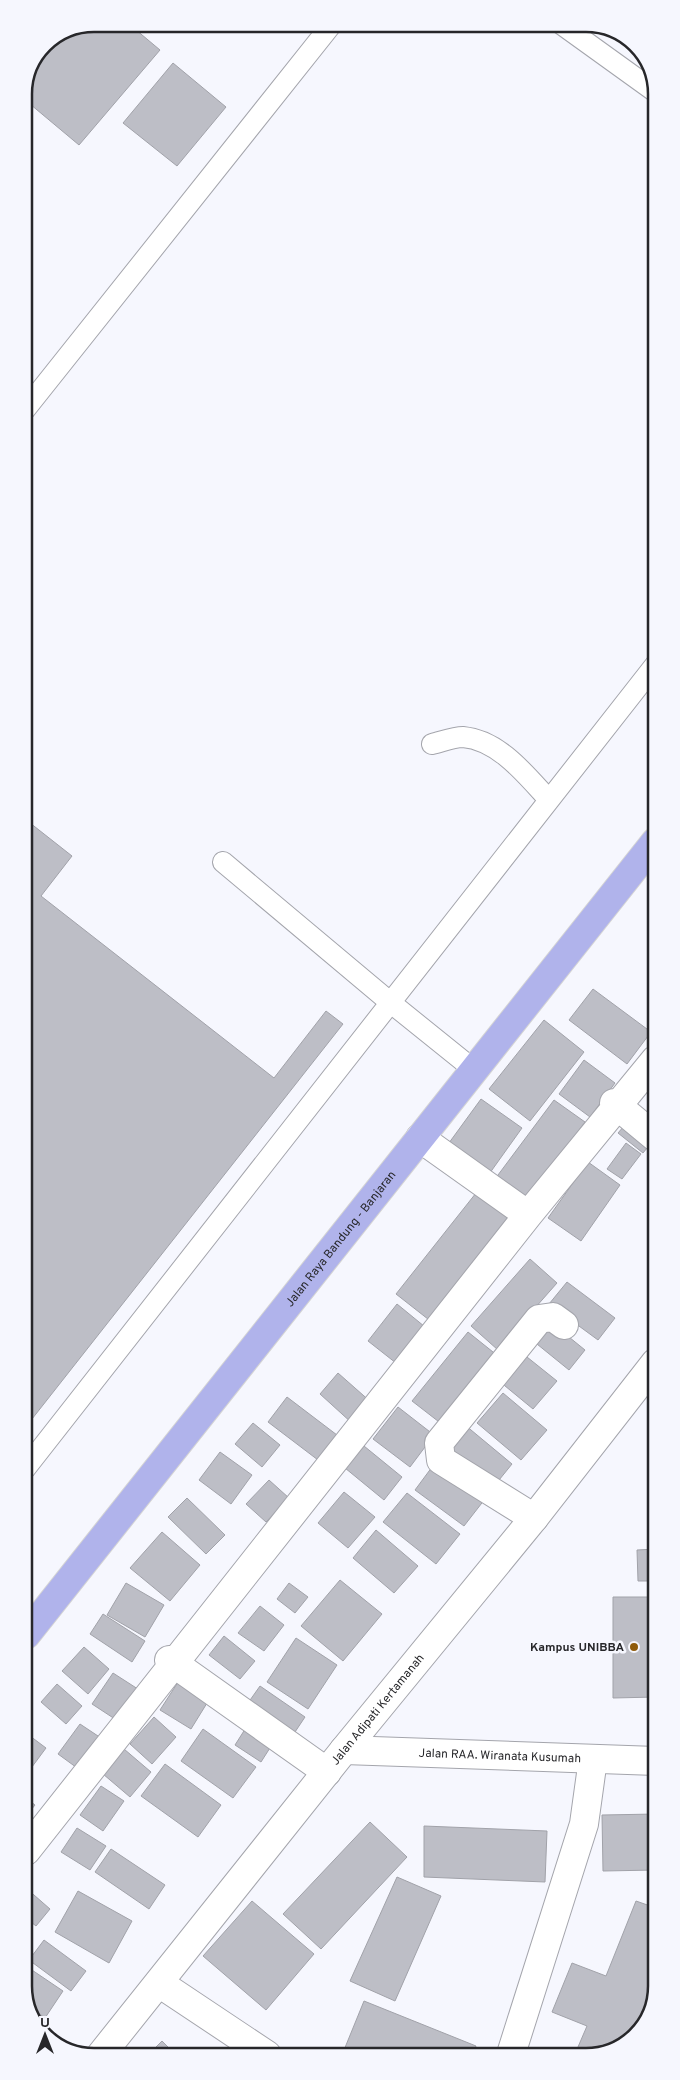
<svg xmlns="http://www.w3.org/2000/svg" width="680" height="2080" font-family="Overpass,sans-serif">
<rect width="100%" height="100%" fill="#f6f7fe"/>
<!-- building -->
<path fill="#bdbec6" stroke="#a1a2a9" d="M94,24h35l31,26 -81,95 -55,-46v-9l21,-46z
M265,24h15l-6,7z
M173,63l53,44 -49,59 -54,-43z
M25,819l47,37 -31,40 233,182 52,-67 17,13 -311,395 -7,-5z
M593,989l58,43 -24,32 -58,-44z
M544,1020l40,32 -54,69 -41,-32z
M584,1060l31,23 -25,34 -31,-23z
M481,1099l41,29 -35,49 -41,-30z
M554,1100l31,22 -59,80 -31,-23z
M630,1119l25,19 -12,15 -25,-20z
M626,1143l15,11 -19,25 -15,-10z
M588,1162l32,23 -39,56 -33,-23z
M480,1188l36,29 -83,106 -37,-29z
M530,1259l27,24 -59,67 -27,-24z
M567,1282l48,36 -17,22 -49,-36z
M397,1304l33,27 -29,36 -33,-26z
M548,1320l37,30 -16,20 -37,-30z
M468,1332l30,24 -55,69 -31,-24z
M522,1353l35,28 -24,28 -34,-28z
M338,1373l34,30 -19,21 -33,-30z
M503,1393l44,37 -26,30 -44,-37z
M287,1397l50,38 -19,25 -50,-38z
M398,1407l36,28 -24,32 -37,-28z
M253,1423l27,22 -18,22 -27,-23z
M465,1425l47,39 -17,21 -47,-39z
M364,1446l38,31 -18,23 -39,-32z
M220,1452l32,23 -21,29 -32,-24z
M649,1453h7v65h-6z
M435,1463l50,36 -21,27 -49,-36z
M269,1480l20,18 -23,24 -20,-18z
M344,1492l31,25 -27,31 -30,-25z
M407,1493l53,41 -24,30 -53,-42z
M187,1498l38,37 -19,19 -38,-37z
M376,1530l42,36 -24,27 -41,-35z
M162,1532l38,33 -30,36 -40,-33z
M656,1549v32h-18l-1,-31z
M340,1580l42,34 -39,47 -42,-35z
M126,1583l38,22 -19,32 -38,-22z
M289,1583l19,14 -13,16 -18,-14z
M613,1597h43v100l-43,1z
M260,1606l24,19 -20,26 -26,-18z
M103,1614l42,27 -13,21 -42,-28z
M224,1636l31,25 -15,18 -31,-24z
M296,1638l41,27 -29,44 -41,-27z
M84,1647l25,22 -21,25 -26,-23z
M113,1673l28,18 -20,32 -29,-19z
M182,1676l30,19 -21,34 -31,-19z
M57,1684l25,22 -16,18 -25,-22z
M260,1686l45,31 -12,18 -45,-32z
M154,1717l22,20 -24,27 -22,-20z
M249,1723l26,17 -14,22 -26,-17z
M80,1724l27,18 -23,31 -26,-19z
M203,1729l53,38 -23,31 -52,-37z
M26,1733l20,15 -20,27z
M124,1749l27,23 -21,25 -27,-23z
M165,1764l56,41 -23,32 -57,-41z
M101,1786l23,15 -21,30 -23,-16z
M26,1798l9,7 -9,11z
M656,1814v56l-53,1 -1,-56z
M370,1822l37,35 -86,92 -38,-35z
M424,1826l123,5 -2,51 -121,-5z
M77,1828l29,18 -16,24 -29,-18z
M111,1849l54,36 -16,24 -54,-37z
M397,1877l44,19 -46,105 -45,-20z
M26,1888l24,21 -14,17 -10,-8z
M78,1891l54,30 -23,42 -54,-31z
M252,1901l62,53 -48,56 -63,-54z
M636,1901l20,7v75l-14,46 -38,25h-29l12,-28 -35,-14 20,-49 34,13z
M44,1940l42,31 -15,20 -42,-31z
M26,1966l37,25 -18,27 -19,-14z
M364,2001l112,45 -3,8 -131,1z
M162,2041l15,15h-30z"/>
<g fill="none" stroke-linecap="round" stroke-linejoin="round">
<!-- service casing -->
<g stroke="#a4a5ac" stroke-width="22">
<path id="service" d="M561,24l93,67
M24,411l308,-387
M432,744c9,-2 21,-7 31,-7 36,3 63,38 86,63
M223,862l168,141 82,66
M25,1469l630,-804"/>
</g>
<!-- minor casing -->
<g stroke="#a4a5ac" stroke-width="30">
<path id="minor" d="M619,1106l-5,-3 41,34
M420,1138l108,77
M534,1518l-93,-58 -2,-17 100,-124 14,-2 11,8
M174,1664l-5,-4 158,112
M26,1851l502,-636 127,-155
M511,2054l73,-230 9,-65"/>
</g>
<!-- secondary casing -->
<g stroke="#a4a5ac" stroke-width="30">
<g id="secondary">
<path id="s1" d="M344,1750l312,11"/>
<path d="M159,1983l108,72"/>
<path id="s2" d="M100,2056l244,-306 190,-232 121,-155"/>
</g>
</g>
<!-- primary casing -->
<g stroke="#d4d4d4" stroke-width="30">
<g id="primary">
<path id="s3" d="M26,1635l629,-793"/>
</g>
</g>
<!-- service -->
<use href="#service" stroke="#fff" stroke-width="20"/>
<!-- minor -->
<use href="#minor" stroke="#fff" stroke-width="28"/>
<!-- secondary -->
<use href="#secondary" stroke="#fff" stroke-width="28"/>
<!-- primary -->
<use href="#primary" stroke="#b0b3eb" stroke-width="28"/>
</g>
<!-- markers -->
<circle fill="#8f5b0b" stroke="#f6f7fe" stroke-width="2" cx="634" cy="1647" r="5"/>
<g text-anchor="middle" stroke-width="5" stroke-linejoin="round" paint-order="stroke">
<!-- street labels -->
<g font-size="12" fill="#27272a" stroke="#f6f7fe">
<text dy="4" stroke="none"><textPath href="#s3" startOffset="506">Jalan Raya Bandung - Banjaran</textPath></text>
<text dy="4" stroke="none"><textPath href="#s2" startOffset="444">Jalan Adipati Kertamanah</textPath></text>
<text dy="4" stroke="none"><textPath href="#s1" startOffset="156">Jalan RAA. Wiranata Kusumah</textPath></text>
</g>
<!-- poi labels -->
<g font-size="12" font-weight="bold" fill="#27272a" stroke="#f6f7fe" text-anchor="end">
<text x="624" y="1651">Kampus UNIBBA</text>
</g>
</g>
<!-- crop -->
<path d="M0 0H680V2080H0ZM94 32H586A62 62 0 0 1 648 94V1986A62 62 0 0 1 586 2048H94A62 62 0 0 1 32 1986V94A62 62 0 0 1 94 32Z" fill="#f6f7fe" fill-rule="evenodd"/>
<path fill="none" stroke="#27272a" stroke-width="2.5" d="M94 32H586A62 62 0 0 1 648 94V1986A62 62 0 0 1 586 2048H94A62 62 0 0 1 32 1986V94A62 62 0 0 1 94 32Z"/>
<!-- north arrow -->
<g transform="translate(45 2035)" stroke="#f6f7fe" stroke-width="4" paint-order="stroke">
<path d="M0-4L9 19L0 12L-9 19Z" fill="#27272a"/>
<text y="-8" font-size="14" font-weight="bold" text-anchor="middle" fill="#27272a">U</text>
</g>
</svg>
